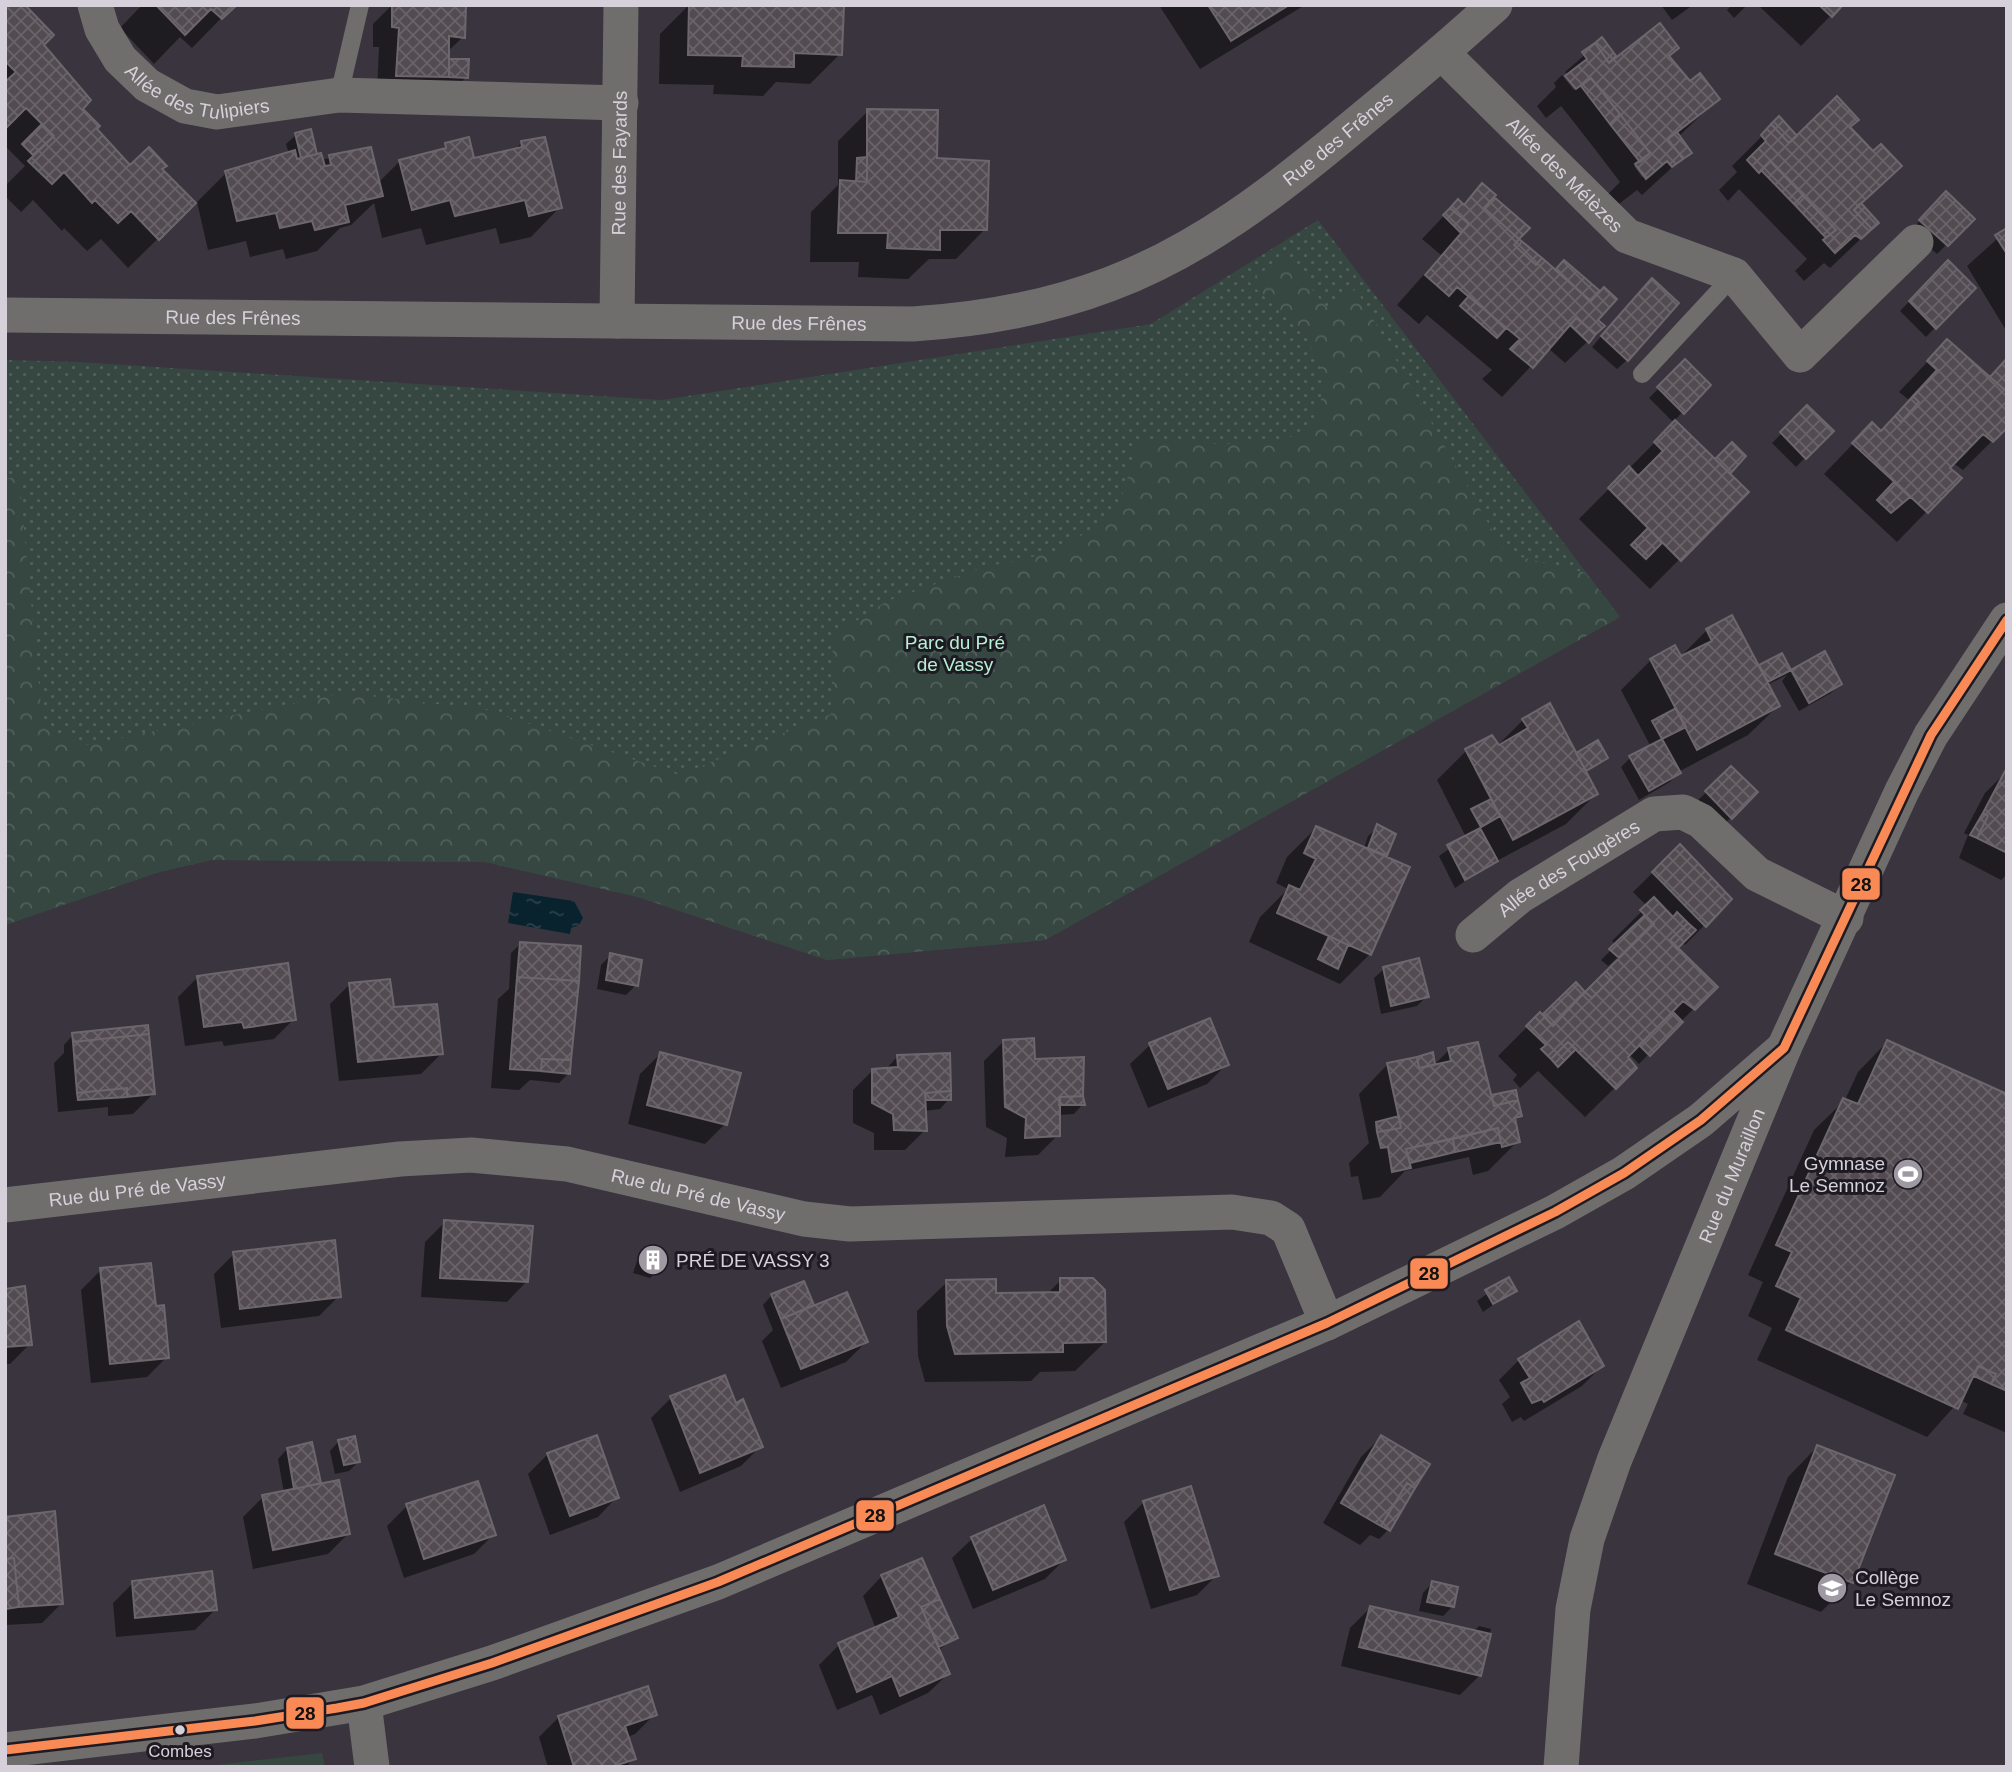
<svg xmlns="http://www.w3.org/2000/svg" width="2012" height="1772" font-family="Arial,sans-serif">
<defs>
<pattern id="grass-dots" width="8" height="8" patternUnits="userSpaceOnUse" patternTransform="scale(1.75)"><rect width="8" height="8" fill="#354740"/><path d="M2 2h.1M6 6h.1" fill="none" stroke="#52605b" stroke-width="1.8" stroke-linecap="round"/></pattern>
<pattern id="forest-crowns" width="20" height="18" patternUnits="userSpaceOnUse" patternTransform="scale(1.75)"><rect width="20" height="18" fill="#354740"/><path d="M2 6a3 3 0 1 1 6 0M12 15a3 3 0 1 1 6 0" fill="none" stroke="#52605b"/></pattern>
<pattern id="water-ripples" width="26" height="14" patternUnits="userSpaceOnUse" patternTransform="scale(1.75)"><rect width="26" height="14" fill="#08232e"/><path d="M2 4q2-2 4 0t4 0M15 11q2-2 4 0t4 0" fill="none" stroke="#2b424c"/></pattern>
<pattern id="building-cross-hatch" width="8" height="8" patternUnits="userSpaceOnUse" patternTransform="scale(1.75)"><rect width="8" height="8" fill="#524b52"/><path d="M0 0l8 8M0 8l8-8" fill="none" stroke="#6a646a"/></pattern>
</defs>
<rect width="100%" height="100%" fill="#39343e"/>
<!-- grass -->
<path fill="url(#grass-dots)" d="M1318,220l302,397 -575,323 -218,20 -189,-63 -153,-35 -273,-2 -53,12 -154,53v-565l75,2 582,38 489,-76z"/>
<!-- forest -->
<path fill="url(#forest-crowns)" d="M1287,256l39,51 30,-18 149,264 81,20 34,44 -575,323 -218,20 -189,-63 -153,-35 -273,-2 -53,12 -154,53v-446l14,-3 24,251 42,18 259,-52 144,17 191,65 152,-61 2,-78 54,-35 97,-34 72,-15 61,-40 22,-72 84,4 60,-3 27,-14 17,-43 -19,-45 -60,-58z"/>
<!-- garden -->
<path fill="#354740" d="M322,1753l3,14h-128z"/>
<!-- water -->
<path fill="url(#water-ripples)" d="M513,892l61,9 9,17 -4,7 -8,3 -1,6 -62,-11z"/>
<!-- shadow -->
<path fill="#0007" fill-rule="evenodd" d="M5,5l36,40 53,84 36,38 30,2 34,34 -66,65 -27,-29 -14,12 -23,-23 -2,3 -29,-31 -12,12 -16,-16v-10l20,-20 -20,-20z
M142,5h92l-42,43 -12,-11 -26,27 -34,-36z
M392,5h72l-1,32 -16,15v8l19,17 -9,10 -80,8 2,-48h-6v-23z
M689,5h153l-2,49 -30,30 -34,-2 -13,14 -50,-2 1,-9 -55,-1 1,-50z
M1159,5h146l-105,64z
M1661,5h32l-21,15z
M1732,5h15l-13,13 -7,-8z
M1758,5h83l-40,41z
M1602,40l3,25 62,-9 22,27 29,16 -40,38 11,15 -47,43 -5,-5 -22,17 -8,-12 13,-13 -29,-38 -30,-38 -15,12 -9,-12 19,-19 -2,-4 8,-8 12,15 3,-2 -12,-16zM1637,164l8,11 -3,2 -8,-11z
M868,111l68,49 49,69 -29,30h-27l-21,20 -50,-2 1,-15h-49l1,-50 27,-27v-44z
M1779,119l18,19 51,-10 25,26 27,12 -39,39 7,27 -38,36 -6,-5 -20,18 -9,-10 12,-12 -68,-70 -11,12 -9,-11 18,-18 -5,-6z
M296,135l25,25 48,-11 9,34 22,-22 40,-10 6,-6 27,15 41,-9 8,-9 38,65 -29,30 -31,7 -4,-16 -70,17 -5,-17 -39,10 -8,-35 -23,22 -11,3 -23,23 -31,8 -3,-10 -33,8 -4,-16 -38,9 -11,-48 29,-29 63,-19 -3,-10z
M1482,185l35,54 38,33 9,-10 36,31 -6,41 -7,8 -22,21 -17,-15 -46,49 -20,-18 10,-9 -65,-55 -8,9 -22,-19 44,-50 -19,-16 36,-38 4,4z
M1946,194l26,25 -35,35 -26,-24z
M2007,230v102l-40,-66z
M1948,262l25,26 -47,49 -26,-26z
M1642,289l-15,71 -10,9 -25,-22z
M1947,341l43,38 9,-11 8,18 -5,4 -10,51 -29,29 -10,-7 -5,5 11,10 -62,64 -73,-68 48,-50 9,9 28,-33 -10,-8z
M1685,362l23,23 -34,36 72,71 -96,97 -71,-70 95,-96 -25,-25z
M1807,408l24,23 -35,36 -24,-24z
M1707,630l51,38 23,-13 9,17 34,-18 16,30 -9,9 -32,18 -17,-30 5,-6 -20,10 11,21 -30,29 -68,36 -10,11 -31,18 -18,-33 9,-9 21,-11 -30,-57 30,-30 29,-3z
M1523,720l53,35 30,3 -21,15 11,21 -30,30 -73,39 -38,25 -16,-32 27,-19 -29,-57 29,-29 31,-5zM1474,769h4l19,37 -3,1z
M1731,769l25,24 -35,34 -24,-26z
M2005,773l2,101 -6,6 -42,-22 9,-23 -4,-2 21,-40z
M1378,827l8,28 -16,99 -30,30 -91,-42 11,-25 28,-28 -12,-6 11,-26 29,-29 48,20 4,-12z
M1680,846l50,53 -45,46 -4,-3 -6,6 40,39 -76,77 -10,-10 -4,3 10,11 -50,49 -47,-46 -18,17 -7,-8 4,-5 -19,-19 42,-42 3,3 33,-33 9,10 45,-44 -2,-2 -20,18 -7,-6 15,-15 -4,-4 35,-35 -14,-14z
M521,943l47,131 -9,9 -29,-3 -11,10 -28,-2 7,-89 11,-10 2,-36z
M611,955l25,30 -10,10 -29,-6 4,-24z
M1384,969l43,27 -10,10 -36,8 -7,-36z
M198,977l96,42 -20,20 -50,7 -2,-5 -37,5 -7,-49z
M349,985l43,24 49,45 -20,20 -82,7 -9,-77z
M73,1035l80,59 -20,20 -25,2v-9l-50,5 -4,-49 10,-10v-8z
M1004,1041l79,63 -9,10 -16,1v20l-20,20 -33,2 2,-19 -21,-11 -2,-66z
M1887,1042l120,54v337l-44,-19 5,-10 -8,-4 -33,37 -170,-77 15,-32 -24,-12 15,-34 -15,-7 66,-145 31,-30 13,-28z
M1150,1045l77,19 -20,20 -59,24 -18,-44z
M1449,1050l41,48 30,17 -6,7 4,19 -30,30 -15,4 -4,-18 -64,14 -25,26 -17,3 -5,-24 -7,1 -2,-14 20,-20 -10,-49 29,-30 45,2z
M660,1054l65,70 -20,20 -77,-20 12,-50z
M898,1056l51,43 -9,10 -16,2 1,19 -20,20h-31v-17l-21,-10v-33l20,-20h12z
M445,1222l81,60 -19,20 -86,-5 4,-55z
M647,1252l12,17 -9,9 -17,-5 4,-12z
M234,1254l105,42 -20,20 -98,12 -7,-54z
M101,1270l54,38 12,49 -20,20 -56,6 -10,-93z
M1508,1279l6,11 -31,22 -6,-11z
M1061,1280l44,62 -30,29 -35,1 -9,9 -106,1 -7,-26 -1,-45 30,-29 47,12h53z
M5,1291l25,53 -20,20h-5z
M772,1295l40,10 -6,6 60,31 -20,20 -65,26 -19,-47 11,-11 -10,-25z
M1519,1360l83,6 -20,20 -58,35 -3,-4 -9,5 -10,-18 8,-7 -11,-17z
M671,1398l64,7 26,41 -20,20 -61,26 -29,-74z
M1381,1437l7,93 -9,9 -9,-4 -10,10 -37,-22 38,-66z
M339,1441l20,20 -10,10 -14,3 -5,-23z
M1817,1447l76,29 -42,106 -30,30 -74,-28 41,-107z
M287,1449l32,33 -3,4 32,48 -20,20 -75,15 -10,-52 20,-20 21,-4 -6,-34z
M548,1454l69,43 -19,20 -48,18 -22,-61z
M1144,1502l73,73 -20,20 -46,14 -27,-87z
M407,1506l87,28 -20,20 -70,24 -17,-52z
M1043,1507l21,53 -19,19 -72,30 -21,-51 20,-19z
M5,1519l57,84 -20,20 -37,2z
M921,1560l34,77 -17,14 10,23 -20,19 -48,22 -8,-20 -35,15 -18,-45 20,-20 37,-16 -13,-33 19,-20z
M133,1583l82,27 -20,20 -79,7 -3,-34z
M1432,1583l20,24 -9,9 -24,-5 4,-18z
M1370,1608l103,24 6,-6 12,3 -11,46 -20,20 -119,-29 9,-38z
M655,1714l-20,20 -8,3 7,21 -8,9h-78l-9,-30 20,-20z"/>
<!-- building -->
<path fill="url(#building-cross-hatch)" stroke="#6d666d" stroke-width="2" d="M5,5h20l29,30 -10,10 47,55 -8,9 17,17 -3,3 33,36 19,-18 18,19 -5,3 34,34 -37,37 -28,-29 -13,12 -23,-23 -3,3 -28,-31 -12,12 -24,-23 26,-25 -28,-28 -21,21v-47l11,-10 -11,-11z
M156,5h81l-15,14 -11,-10 -26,26z
M392,5h74l-1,33 -16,-2v41l-53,-1 3,-48 -7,-1z
M689,5h155l-2,50 -48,-2v14l-52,-1 1,-10 -55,-1z
M1208,5h81l-58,36z
M1819,5h24l-11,12z
M1660,23l19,25 -10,8 21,25 10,-8 20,26 -52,40 15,20 -11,8 -5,-6 -21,18 -11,-15 15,-11 -30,-39 -29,-36 -15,11 -11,-13 22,-17 -5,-7 13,-9 14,20z
M1602,37l14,19 -7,7 -14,-20z
M449,59h20l-1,19 -19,-1z
M1591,78l29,36 -10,10 -29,-38z
M1837,96l22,24 -9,7 23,24 8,-7 21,22 -48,44 18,19 -11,10 -6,-4 -20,18 -12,-13 13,-10 -66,-69 -11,12 -12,-13 19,-19 -5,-6 10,-11 18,19z
M867,109l71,1 -1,48 52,3 -2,69h-47v20l-53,-2 1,-15h-50l2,-53 27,2z
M1620,114l30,39 -10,9 -30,-38z
M1779,116l18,20 -8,7 -18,-19z
M42,124l12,12 -21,19 -11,-11z
M311,129l6,25 -16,4 -6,-25z
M1677,132l15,21 -9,6 -15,-20z
M469,137l5,21 48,-11 -1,-6 24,-4 17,71 -33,8 -4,-16 -70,16 -5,-16 -38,10 -13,-50 47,-12 -1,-5z
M371,147l12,49 -38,9 4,17 -34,8 -3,-9 -32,7 -4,-15 -39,8 -12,-50 70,-21 2,9 24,-6 4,13 6,-1 -2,-10z
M867,157v25h-11l1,-24z
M1770,161l33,34 -9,9 -33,-34z
M1482,183l14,12 -12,13 35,31 -5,6 22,20 6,-7 49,43 13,-14 13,12 -19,21 7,6 -9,8 -20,-16 -43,50 -23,-19 10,-10 -63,-52 -8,9 -24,-21 44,-51 -19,-16 8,-9 6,6z
M1946,191l29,28 -27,27 -29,-26z
M1803,195l33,35 -10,8 -32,-34z
M1494,197l36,31 -11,11 -35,-31z
M1861,203l18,20 -7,6 -18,-19z
M1450,208l19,16 -8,9 -18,-18z
M2007,228v26l-12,-19z
M1519,239l23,19 -6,7 -22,-20z
M1564,260l36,31 -9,10 -36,-31z
M1948,260l28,28 -40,41 -27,-28z
M1652,278l27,25 -51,58 -27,-25z
M1469,296l37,32 -9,10 -37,-32z
M1576,318l20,16 -7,9 -19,-18z
M1947,339l60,53v36l-14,14 -10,-8 -33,34 12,10 -34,35 -76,-70 20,-21 9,9 14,-15 6,6 18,-20 -6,-6 24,-26 -10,-9z
M2007,358v30l-2,2 -15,-13z
M1685,359l26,26 -27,29 -27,-27z
M1913,396l6,6 -18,20 -6,-6z
M1807,405l27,26 -28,28 -26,-27z
M1675,420l74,72 -68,69 -73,-73 21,-22 9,10 25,-25 -9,-9z
M1732,442l14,14 -16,18 -15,-15z
M1894,482l16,15 -19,16 -14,-13z
M1648,528l14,15 -16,16 -15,-14z
M1732,615l48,91 -83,44 -47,-91 25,-14 6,11 31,-15 -6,-12z
M1825,651l17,33 -33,19 -18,-33z
M1782,653l9,17 -23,12 -9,-17z
M1550,703l48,91 -85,46 -48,-91 27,-14 7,10 29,-17 -6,-9z
M1676,708l10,19 -24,12 -10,-18z
M1662,739l19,34 -32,18 -20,-35z
M1598,740l10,18 -22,13 -10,-18z
M1731,766l27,26 -26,27 -27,-28z
M2005,771l2,1v81l-30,-15 11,-22 -5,-3z
M1491,799l9,17 -19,11 -10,-18z
M1983,813l5,3 -11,22 -7,-3z
M1377,824l19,10 -9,22 -19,-8z
M1316,826l94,41 -39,88 -94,-42 12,-28 11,5 16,-31 -12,-6z
M1480,828l18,33 -33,19 -18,-35z
M1680,844l52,55 -26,28 -54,-55z
M1654,897l19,20 4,-5 11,11 -18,17 48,47 -23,23 -12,-9 -55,56 9,11 -21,21 -48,-47 -17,17 -10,-10 5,-4 -20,-19 14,-14 13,14 32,-34 7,6 20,-20 -6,-7 48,-47 -14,-14z
M1645,915l9,9 -35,34 -10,-9z
M1688,923l8,7 -19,19 -7,-9z
M1329,936l19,9 -10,24 -20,-10z
M520,942l61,4 -2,35 -62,-4z
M610,953l32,7 -4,26 -32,-6z
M1419,958l10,39 -38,9 -8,-39z
M288,963l8,57 -52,8 -2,-6 -38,5 -7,-51z
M1606,971l6,7 -20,20 -7,-6z
M517,977l62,4 -8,79 -29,-1 -1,12 -31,-2z
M390,979l4,28 43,-3 6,50 -85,8 -9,-79z
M1576,982l9,10 -32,34 -10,-12z
M1673,1012l10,10 -33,34 -11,-11z
M1210,1018l19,47 -61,24 -19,-46z
M148,1025l1,9 -76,8 -1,-9z
M149,1034l6,60 -28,3v-9l-50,5 -4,-51z
M1034,1038l1,21 49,-2 -1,39 -23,1v39l-35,2 1,-20 -21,-11 -2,-67z
M1887,1040l120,54v297l-16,-7 5,-10 -18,-8 -20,43 -172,-79 15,-32 -25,-12 16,-34 -16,-7 67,-147 15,6z
M1478,1042l16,64 24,-6 4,16 -7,2 5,24 -18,5 -4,-19 -92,21 5,19 -19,4 -4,-25 -7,1 -4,-16 24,-4 -14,-65 30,-6 2,11 32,-7 -3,-13z
M1568,1042l8,7 -18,18 -7,-8z
M660,1052l81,21 -14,52 -80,-20z
M1433,1052l2,13 -16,3 -2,-11z
M950,1053l1,38 -26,2 2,38 -33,-1 -1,-16 -21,-11v-34l26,-2 -1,-12z
M542,1059l29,1 -1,14 -29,-3z
M127,1088v9l-49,3 -1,-7z
M1516,1090l2,10 -24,6 -3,-11z
M951,1091v9h-25l-1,-7z
M1083,1096l2,9h-26l1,-8z
M1399,1116l2,12 -24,4 -1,-10z
M1498,1128l3,14 -46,10 -2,-13z
M1453,1139l2,13 -45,11 -4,-14z
M444,1220l89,6 -5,56 -88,-4z
M335,1240l6,57 -101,12 -7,-57z
M647,1250l18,5 -4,15 -19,-6z
M151,1263l5,43 8,-1 5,53 -59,6 -10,-96z
M1509,1277l8,14 -24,13 -8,-14z
M1060,1278h33l12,12 1,52 -43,1v9l-108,2 -8,-28 -1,-46 50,-1v14l64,-1z
M804,1281l10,24 -33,14 -10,-25z
M25,1286l7,59 -27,2v-58z
M847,1292l21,50 -67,27 -20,-50z
M1579,1321l25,45 -60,36 -2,-3 -10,4 -11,-20 9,-5 -12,-19z
M1978,1366l18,8 -5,10 -17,-8z
M725,1375l11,28 7,-4 20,48 -63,26 -30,-77z
M597,1435l22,63 -49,18 -23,-63z
M1381,1435l49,29 -15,24 -8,-5 -26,43 -40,-23z
M355,1436l5,26 -16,3 -6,-25z
M312,1442l9,41 -27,6 -7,-41z
M1817,1445l78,30 -42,108 -78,-29z
M339,1480l11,54 -77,16 -11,-55z
M478,1481l18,54 -72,24 -18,-55z
M1407,1483l8,5 -25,43 -9,-5z
M1191,1486l28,90 -49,14 -27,-89z
M1044,1505l22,55 -73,30 -22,-53z
M55,1511l8,93 -44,3 -5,-49 -9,1v-42z
M14,1558l5,49 -14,2v-50z
M922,1558l18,41 -19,8 29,67 -50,22 -8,-20 -35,16 -19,-49 61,-26 -18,-42z
M212,1571l5,39 -82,8 -3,-37z
M1432,1581l26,6 -4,20 -27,-5z
M940,1599l18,39 -19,9 -18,-40z
M1370,1606l121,28 -10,42 -122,-29z
M648,1686l9,29 -32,11 11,33 -25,8h-37l-16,-51z"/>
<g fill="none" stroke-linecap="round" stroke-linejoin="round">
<!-- service -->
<path stroke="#706e6d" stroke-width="18" d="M339,95l21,-90
M1642,374l92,-99"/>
<!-- minor -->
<g stroke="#706e6d" stroke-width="35">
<path id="s1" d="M95,5l7,24 18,30 27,26 38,21 32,6 122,-17 282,8"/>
<path id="s2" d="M1442,53l185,183 107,39 66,80 116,-113"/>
<path id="s3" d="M5,315l908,9c67,-4 134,-16 197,-40 90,-34 166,-93 239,-154 50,-41 98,-82 146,-125"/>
<path id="s4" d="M617,321l4,-316"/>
<path id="s5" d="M1473,935l47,-39 134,-82 29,-2 18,9 56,53 89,44"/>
<path id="s6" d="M5,1205l395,-46 71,-4 96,9 237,55 46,5 382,-12 39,6 17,11 39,94"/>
<path d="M364,1703l8,64"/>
<path d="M5,1750l250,-29 109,-18 128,-40 226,-81 609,-259 228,-111 69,-39 77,-53 83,-72"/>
<path id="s7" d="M1561,1767l12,-158 14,-70 27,-78 170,-413 118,-257 29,-56 76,-115"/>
</g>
<!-- bus-1 casing -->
<g stroke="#1e1a22" stroke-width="14">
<path id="bus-1" d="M5,1750l250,-29 82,-13 27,-5 128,-40 226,-81 609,-259 228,-111 69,-39 77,-53 83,-72 147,-313 76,-115"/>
</g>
<!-- bus-1 -->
<use href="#bus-1" stroke="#f98a56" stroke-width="9"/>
</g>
<!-- icons -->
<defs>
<g id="stadium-disc" transform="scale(1.575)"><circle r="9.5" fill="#9f99a4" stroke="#1e1a22"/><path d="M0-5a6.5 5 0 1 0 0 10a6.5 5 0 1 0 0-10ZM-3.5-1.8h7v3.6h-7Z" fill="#fff"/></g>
<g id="building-disc" transform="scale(1.575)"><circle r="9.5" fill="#9f99a4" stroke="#1e1a22"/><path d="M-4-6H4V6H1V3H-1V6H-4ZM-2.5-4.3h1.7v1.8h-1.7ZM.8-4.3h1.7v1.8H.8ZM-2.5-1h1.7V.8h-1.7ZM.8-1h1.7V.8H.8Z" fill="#fff"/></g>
<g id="school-disc" transform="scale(1.575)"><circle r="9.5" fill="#9f99a4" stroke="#1e1a22"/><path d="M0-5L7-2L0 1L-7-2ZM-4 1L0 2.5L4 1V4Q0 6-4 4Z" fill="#fff"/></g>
</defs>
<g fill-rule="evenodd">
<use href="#stadium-disc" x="1908" y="1174"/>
<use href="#building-disc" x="653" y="1260"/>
<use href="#school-disc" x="1832" y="1588"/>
</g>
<!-- markers -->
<circle fill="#d6d0db" stroke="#1e1a22" stroke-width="2.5" cx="180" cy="1730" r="6"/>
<g text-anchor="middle" stroke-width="6" stroke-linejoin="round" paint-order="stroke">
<!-- bus labels -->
<g font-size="17" fill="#d6d0db" stroke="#1e1a22">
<text x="180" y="1757">Combes</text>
</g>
<!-- street labels -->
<g font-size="19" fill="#d6d0db" stroke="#1e1a22">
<text dy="7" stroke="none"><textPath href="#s1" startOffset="149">Allée des Tulipiers</textPath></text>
<text dy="7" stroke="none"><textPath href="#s3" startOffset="1381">Rue des Frênes</textPath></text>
<text dy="7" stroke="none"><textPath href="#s4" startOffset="158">Rue des Fayards</textPath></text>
<text dy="7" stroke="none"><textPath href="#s2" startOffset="173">Allée des Mélèzes</textPath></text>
<text dy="7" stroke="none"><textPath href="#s3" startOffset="228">Rue des Frênes</textPath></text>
<text dy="7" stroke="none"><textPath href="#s3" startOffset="794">Rue des Frênes</textPath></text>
<text dy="7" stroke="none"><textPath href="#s5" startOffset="117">Allée des Fougères</textPath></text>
<text dy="7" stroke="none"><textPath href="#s7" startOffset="621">Rue du Muraillon</textPath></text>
<text dy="7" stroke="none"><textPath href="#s6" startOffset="133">Rue du Pré de Vassy</textPath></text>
<text dy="7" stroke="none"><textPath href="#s6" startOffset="700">Rue du Pré de Vassy</textPath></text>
</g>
<!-- park labels -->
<g font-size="19" fill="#b6f0d4" stroke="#1e1a22">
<text x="955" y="649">Parc du Pré<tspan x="955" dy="22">de Vassy</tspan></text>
</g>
<!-- poi labels -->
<g font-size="19" fill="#d6d0db" stroke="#1e1a22" text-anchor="start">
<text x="1885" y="1170" text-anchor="end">Gymnase<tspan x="1885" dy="22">Le Semnoz</tspan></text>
<text x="676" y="1267">PRÉ DE VASSY 3</text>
<text x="1855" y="1584">Collège<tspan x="1855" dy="22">Le Semnoz</tspan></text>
</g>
</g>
<g stroke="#1e1a22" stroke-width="2.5">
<rect x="1841" y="867" width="40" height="34" rx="7" fill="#f98a56"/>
<rect x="1409" y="1257" width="40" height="33" rx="7" fill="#f98a56"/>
<rect x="855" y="1499" width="40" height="33" rx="7" fill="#f98a56"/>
<rect x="285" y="1696" width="40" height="34" rx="7" fill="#f98a56"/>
</g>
<g font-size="19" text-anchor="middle" font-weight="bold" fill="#111">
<text x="1861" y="891">28</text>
<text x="1429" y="1280">28</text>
<text x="875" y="1522">28</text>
<text x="305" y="1720">28</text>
</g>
<!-- border -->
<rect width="2012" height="1772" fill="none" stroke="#d6d0db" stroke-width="14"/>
</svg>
